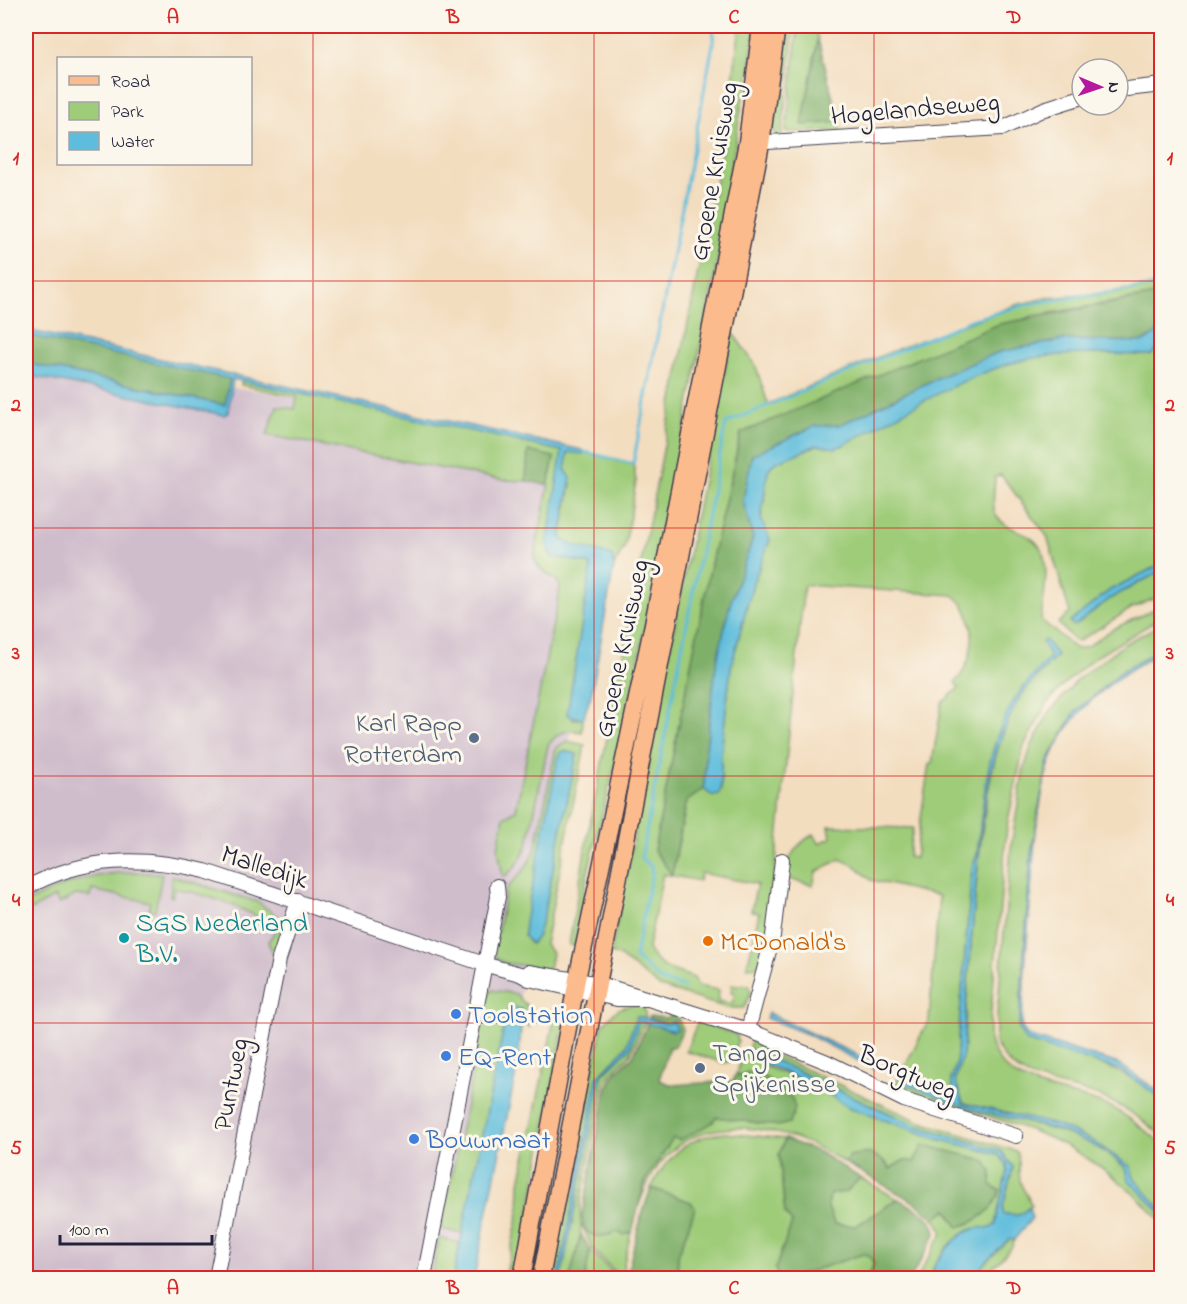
<svg xmlns="http://www.w3.org/2000/svg" width="1187" height="1304" font-family="'Indie Flower',sans-serif">
<rect width="100%" height="100%" fill="#fbf7ec"/>
<filter id="ink" filterUnits="userSpaceOnUse"><feTurbulence type="fractalNoise" baseFrequency=".0167" numOctaves="2"/><feDisplacementMap in="SourceGraphic" scale="12" xChannelSelector="R" yChannelSelector="G"/><feConvolveMatrix kernelMatrix="1 2 1 2 8 2 1 2 1" color-interpolation-filters="sRGB"/></filter>
<filter id="wash" filterUnits="userSpaceOnUse"><feTurbulence type="fractalNoise" baseFrequency=".008" numOctaves="4" result="noise"/><feDisplacementMap in="SourceGraphic" scale="24" xChannelSelector="R" yChannelSelector="G"/><feGaussianBlur stdDeviation="1.35" result="paint"/><feColorMatrix in="noise" values="0 0 0 0 0 0 0 0 0 0 0 0 0 0 0 0 0 1.4 0 .05"/><feComposite in="paint" operator="in"/></filter>
<g filter="url(#wash)">
<rect width="100%" height="100%" fill="#f3ddbf"/>
<!-- industrial -->
<path fill="#d0bdcc" d="M26,364l234,27 300,62 17,250 -112,575h-439z"/>
<!-- green -->
<path fill="#9fcc79" stroke="#60775a" stroke-width="1.5" fill-rule="evenodd" d="M740,26h15l-7,62 -5,10 -14,83 1,16 -101,511 -41,163 -14,75 -5,-1 16,-95 143,-732z
M782,26h12l-13,115 -10,-13z
M798,26h17l3,13 -16,86 37,-3 2,9 -55,1z
M1161,284v10l-129,22 -291,117 -29,126 -58,291 18,25 15,-74 17,-12 8,7 7,-1 2,-6v-36l10,-86 22,-84 17,-43 -9,-20 7,-50 6,-7 43,-18 19,3 7,-3c59,-31 122,-73 188,-87 38,-7 82,-4 120,-3l10,-8v217l-51,26 -36,36 37,-28 50,-27v25l-29,12 -53,33 -5,-1 -16,-17 12,-10 -23,-77 -46,-61 -6,2c0,11 -5,32 3,41 11,14 35,13 44,33 8,19 1,49 -1,69l35,29 10,-2 27,-18 48,-23 1,11 -68,41 -34,30 -13,16 -23,42 -17,79 -18,210c9,58 77,52 119,71 20,9 36,24 53,37v66l-28,-31 -1,-7 -41,-31 -35,-15 -93,-22 -8,-24 8,-25c5,-68 9,-137 17,-205 6,-50 12,-99 36,-145 10,-19 27,-32 41,-48l-12,-8 5,9 -36,43 -16,35 -7,23 -14,96 -5,15 -16,196 -5,14 3,16 -50,-17c26,12 53,27 81,34 50,14 102,20 141,56l3,12 32,33v8c-35,-39 -81,-73 -131,-91 -45,-16 -91,-27 -135,-46l34,-64 10,-124 -68,-16 -15,-14 -16,-7 -24,13 -3,13 -26,-6c-3,-20 11,-36 27,-45l5,9 12,-5 -2,-12 84,2 -5,29 7,1 14,-94 3,-1 10,-60 17,-15 -4,-6c22,-22 24,-69 -2,-87l-149,-10 -31,305 -4,35 -9,41 -13,1 12,-54 -8,-2 6,-27 -56,-11 -2,8 -36,-7 -15,74c9,22 26,22 46,30l4,8 21,4 -1,11 14,3 3,-10 -4,-1 1,-8h17l2,7 -7,16h-17l-67,-21 -41,-31 -8,-3 121,-621 23,32 13,40 132,-56 116,-43 30,-7 73,-6z
M242,380l321,71 -12,105 38,8 2,5 -18,150h10l-1,13c-16,-3 -24,0 -34,13l-20,98c-5,13 -12,27 -25,34l-5,-29 6,-31 12,-7 44,-221 -1,-6 -21,-17 -4,-8 20,-100 -26,-7 -2,30 -23,-1 -236,-45 10,-29 18,3 2,-12 -56,-12z
M568,452h17l48,11 3,18 -11,65 -11,20v-4c-10,-5 -49,-18 -53,-24l10,-54 -6,-15z
M1161,624v25l-39,22 -47,41 -27,49 -17,94 -12,173 6,13c52,16 93,23 136,57v37c-18,-15 -39,-30 -62,-39 -39,-14 -87,-10 -104,-55l16,-193 12,-75 8,-26 18,-34 30,-35 47,-35z
M567,741l18,4 -40,199 7,9 -3,16 -45,-6 -8,-5 -2,-8 12,-61 18,-19 11,-19 21,-103zM565,751l12,3 -33,160 -7,23 -6,7 -7,-8 1,-14z
M135,872l27,2 -7,37 -6,-1 1,-8 -58,-12 -2,7 -14,-2 -17,9 -4,-7 -29,16v-10c35,-19 68,-30 109,-31z
M172,876l86,26 26,19 -10,34 -6,-13 9,-14c-36,-22 -61,-30 -102,-40l-3,9 -2,-1z
M492,990l24,4 16,18 -3,15 -6,-7 -1,-11h-13l-3,7 -43,218 -22,-5 47,-234z
M643,1004l3,14 -9,-2 -11,31 -29,31 -39,200h-8l52,-251c12,-18 19,-22 41,-23z
M554,1020l10,3 -46,255h-13l14,-66 1,-29z
M639,1020l6,2 -15,33 -19,18 -8,16 -23,115 1,30 -11,44h-9l39,-196 3,-8 27,-26z
M698,1021l39,14 1,6 -9,21 -5,1 -38,-12z
M752,1040l17,5 -1,7 150,69 98,30c6,12 1,22 5,33 3,9 9,13 10,22l-12,9 -16,-1v-8l10,-39 -12,-16 -84,-25 -165,-76 -3,-4z
M745,1050l5,2 5,8 16,9 43,15 34,23 90,32 60,15 9,10v7l-12,54 -4,3c-5,0 -11,-1 -15,0 -18,4 -44,33 -45,50h-14l26,-46 -8,-13 12,-10 6,11 37,-35 -6,-24 -61,-16 -9,17 -10,-2 -14,9 -4,-7 -37,-6 -4,7c-33,-21 -63,-33 -103,-35 -92,-3 -106,77 -121,150l-29,-30 -10,-23 3,6 47,1c4,-23 20,-84 43,-95 19,-8 23,-4 41,-20l78,-1 -3,-18 -26,-20 -29,-4z
M725,1133l60,6 -6,15 6,59 7,10 -17,46 4,9h4h-106l1,-22 17,-48 -4,-6 -40,-14c15,-31 39,-53 74,-55z
M860,1178l38,21 -42,27 -22,-2 -6,-17 2,-14 16,-1z
M439,1238l21,5 -7,35h-22z
M1010,1239l4,1 -2,7 -29,31h-13z
M590,1250l28,28h-33z
M863,1254l5,1 6,8 -6,15h-79z"/>
<!-- forest -->
<path fill="#7fb069" stroke="#506952" stroke-width="1.5" d="M818,39l21,83 -37,3z
M1161,294v37l-18,11 -79,-2 -65,12 -62,26 -97,47 -25,1 -63,29 -9,46 10,37 -23,66 -14,61 -10,84 -2,40 -17,12 -2,4 -13,70 -18,-25 58,-291 29,-126 258,-109z
M26,335l204,43 -5,27 -199,-42z
M528,451l26,6 -6,28 -22,-4z
M671,1014l7,4 5,12 -9,17h-5l-10,33 13,5 61,-4 3,-7 5,2 6,-4 19,6 26,20 3,10 -5,15 -11,3 -63,-9 -4,6 -32,17 -7,-2 -28,43 -13,51 -8,3 -8,-3c-18,8 -34,6 -34,-17l24,-126 9,-16 18,-17 15,-33 25,8 1,-9 -8,2 -17,-6 1,-2 16,2z
M785,1139l34,13 41,26 -14,14 -16,2 -2,13 6,17 22,2 42,-27c15,8 35,16 38,34l-25,45h-43l6,-15 -6,-8 -5,-1 -73,24h-11l-4,-9 17,-46 -7,-10 -6,-59z
M923,1145l61,15 8,12 -1,13 9,5c-5,20 -22,32 -42,37l-11,-18 -12,10 -19,-16 -71,-40 4,-7c20,-6 30,-2 41,13l14,-9 10,2z
M651,1188l40,14 4,6 -17,48 -1,22h-51l15,-61z
M581,1234l9,16 -5,28h-15z"/>
<!-- water -->
<path fill="#5ebddc" stroke="#40708c" stroke-width="1.5" d="M26,330l556,120 3,2 -3,2 -14,-2 -3,17 6,9 -10,60c7,9 38,12 51,18l2,10 -23,129 -8,24 -16,-4 24,-149 -2,-2 -38,-8 -4,-10 15,-95 -329,-72 -5,34 -4,2 -198,-40v-12l199,42 5,-26 -204,-44z
M1161,331v16l-10,8c-38,-1 -80,-3 -118,3 -59,10 -137,59 -190,87l-7,3 -19,-3 -43,18 -6,7 -7,49 9,21 -17,43 -22,84 -10,86v36l-2,6 -7,1 -8,-7 2,-40 10,-84 14,-61 23,-66 -10,-37 9,-46 63,-29 25,-1 97,-47 62,-26 65,-12 79,2z
M1161,564v7l-50,27 -37,28 -4,-4 40,-32z
M1045,640l12,15c-14,17 -31,30 -41,49 -33,62 -36,136 -42,204 -4,49 -9,98 -11,146l-8,25 8,24 93,22 35,15 39,26 4,12 27,31v4l-32,-33 -3,-12c-38,-35 -90,-44 -139,-55 -29,-7 -58,-21 -86,-31l3,-4 50,16 -3,-15 5,-14 16,-196 5,-15c6,-52 9,-109 38,-155 10,-16 23,-28 35,-42l-8,-15z
M1161,649v4c-41,19 -87,55 -106,97 -20,44 -21,106 -25,154 -3,41 -7,82 -8,123l5,9 92,28 42,29v5l-41,-28 -95,-29 -6,-13 12,-173 17,-94 27,-49 47,-41z
M564,751l13,3 -33,160 -7,23 -6,7 -7,-8 1,-14 32,-160 4,-10z
M511,1007l11,2 -3,49 -45,220h-21l53,-262z
M768,1013l108,51 -2,5 -67,-35 -41,-16z
M637,1016l29,8 8,-2 3,8 -3,1 -35,-10 -9,27 -27,26 -3,8 -39,196h-3l39,-200 29,-31z
M752,1050l165,76 84,25 12,16 -10,39v8l16,1 10,-7 3,10 -18,22 -5,-1 -39,39h-39c1,-17 27,-46 45,-50 4,-1 10,0 15,0l4,-3 12,-54v-7l-9,-10 -60,-15 -90,-32 -34,-23 -59,-24 -5,-8z"/>
<g fill="none" stroke-linecap="round" stroke-linejoin="round">
<!-- stream -->
<path stroke="#5ebddc" stroke-width="3" d="M585,452l48,12 80,-420 1,-18
M684,987l-23,-6 -26,-24 17,-85 -1,-6 -10,-8 85,-435 248,-104 59,-16 129,-18"/>
</g>
</g>
<g filter="url(#ink)">
<g fill="none" stroke-linecap="round" stroke-linejoin="round">
<!-- minor casing -->
<g stroke="#413e4f" stroke-width="16">
<path id="minor" d="M1118,90l44,-5
M752,143l251,-15 41,-19 38,-12
M26,888c58,-32 116,-32 179,-17l282,94 33,9 9,5 88,20h30
M528,972l72,12 148,46 79,32 77,38 112,36
M748,1030l25,-94 9,-76
M216,1278l63,-319 19,-58
M424,1278l74,-381 -1,-11"/>
</g>
<!-- major casing -->
<g stroke="#413e4f" stroke-width="19">
<path id="major" d="M522,1278l55,-299 76,-355 94,-482 14,-116
M541,1278l220,-1134 16,-118"/>
</g>
<!-- minor -->
<use href="#minor" stroke="#fff" stroke-width="14"/>
<!-- major -->
<use href="#major" stroke="#fbbb8c" stroke-width="16"/>
</g>
</g>
<!-- grid -->
<path fill="none" stroke="#d62828" stroke-width="1.5" stroke-opacity="0.55" d="M313,26v1252M594,26v1252M874,26v1252M26,281h1136M26,528h1136M26,776h1136M26,1023h1136"/>
<!-- markers -->
<g fill="#5c6f8a" stroke="#fbf7ec" stroke-width="2">
<circle cx="474" cy="738" r="6"/>
<circle cx="700" cy="1068" r="6"/>
</g>
<circle fill="#0f9aa8" stroke="#fbf7ec" stroke-width="2" cx="124" cy="938" r="6"/>
<circle fill="#e8710a" stroke="#fbf7ec" stroke-width="2" cx="708" cy="941" r="6"/>
<g fill="#3f7fe0" stroke="#fbf7ec" stroke-width="2">
<circle cx="456" cy="1014" r="6"/>
<circle cx="446" cy="1056" r="6"/>
<circle cx="414" cy="1139" r="6"/>
</g>
<g text-anchor="middle" stroke-width="6" stroke-linejoin="round" paint-order="stroke">
<!-- street labels -->
<g font-size="27" fill="#22223b" stroke="#fbf7ec">
<text transform="translate(915 108) rotate(-5)" y="9">Hogelandseweg</text>
<text transform="translate(713 171) rotate(-80)" y="9">Groene Kruisweg</text>
<text transform="translate(621 648) rotate(-78)" y="9">Groene Kruisweg</text>
<text transform="translate(265 866) rotate(18)" y="9">Malledijk</text>
<text transform="translate(908 1072) rotate(23)" y="9">Borgtweg</text>
<text transform="translate(230 1084) rotate(-79)" y="9">Puntweg</text>
</g>
<!-- service labels -->
<g font-size="27" fill="#4e5e75" stroke="#fbf7ec" text-anchor="end">
<text x="462" y="731">Karl Rapp<tspan x="462" dy="31">Rotterdam</tspan></text>
<text x="712" y="1061" text-anchor="start">Tango<tspan x="712" dy="31">Spijkenisse</tspan></text>
</g>
<!-- culture labels -->
<g font-size="27" fill="#0d838f" stroke="#fbf7ec" text-anchor="start">
<text x="136" y="931">SGS Nederland<tspan x="136" dy="31">B.V.</tspan></text>
</g>
<!-- food labels -->
<g font-size="27" fill="#c56008" stroke="#fbf7ec" text-anchor="start">
<text x="720" y="950">McDonald's</text>
</g>
<!-- shop labels -->
<g font-size="27" fill="#366cbe" stroke="#fbf7ec" text-anchor="start">
<text x="468" y="1023">Toolstation</text>
<text x="458" y="1065">EQ-Rent</text>
<text x="426" y="1148">Bouwmaat</text>
</g>
</g>
<!-- margin -->
<rect width="1187" height="1304" fill="none" stroke="#fbf7ec" stroke-width="66"/>
<!-- legend -->
<rect x="57" y="57" width="195" height="108" fill="#fbf7ec" stroke="#a4a2a5" stroke-width="1.5"/>
<rect x="69" y="76" width="30" height="9" fill="#fbbb8c" stroke="#a4a2a5" stroke-width="1.5"/>
<text x="111" y="87" font-size="18" fill="#22223b">Road</text>
<rect x="69" y="102" width="30" height="18" fill="#9fcc79" stroke="#a4a2a5" stroke-width="1.5"/>
<text x="111" y="117" font-size="18" fill="#22223b">Park</text>
<rect x="69" y="132" width="30" height="18" fill="#5ebddc" stroke="#a4a2a5" stroke-width="1.5"/>
<text x="111" y="147" font-size="18" fill="#22223b">Water</text>
<!-- north arrow -->
<g transform="translate(1100 87) rotate(92)"><circle r="28" fill="#fbf7ec" stroke="#a4a2a5" stroke-width="1.5"/>
<path d="M0-4.5L10 22L0 15L-10 22Z" fill="#b5179e"/>
<text y="-9" font-size="16" font-weight="bold" text-anchor="middle" fill="#22223b">N</text>
</g>
<!-- scale -->
<path d="M60 1235v9h152v-9" fill="none" stroke="#22223b" stroke-width="3"/>
<text x="69" y="1235" font-size="18" fill="#22223b" stroke="#fbf7ec" stroke-width="4.5" paint-order="stroke">100 m</text>
<rect x="33" y="33" width="1121" height="1238" fill="none" stroke="#d62828" stroke-width="2"/>
<g font-size="20" text-anchor="middle" font-weight="bold" fill="#d62828">
<text x="173" y="23">A</text>
<text x="453" y="23">B</text>
<text x="734" y="23">C</text>
<text x="1014" y="23">D</text>
<text x="16" y="164">1</text>
<text x="1170" y="164">1</text>
<text x="16" y="411">2</text>
<text x="1170" y="411">2</text>
<text x="16" y="659">3</text>
<text x="1170" y="659">3</text>
<text x="16" y="906">4</text>
<text x="1170" y="906">4</text>
<text x="16" y="1154">5</text>
<text x="1170" y="1154">5</text>
<text x="173" y="1294">A</text>
<text x="453" y="1294">B</text>
<text x="734" y="1294">C</text>
<text x="1014" y="1294">D</text>
</g>
</svg>
